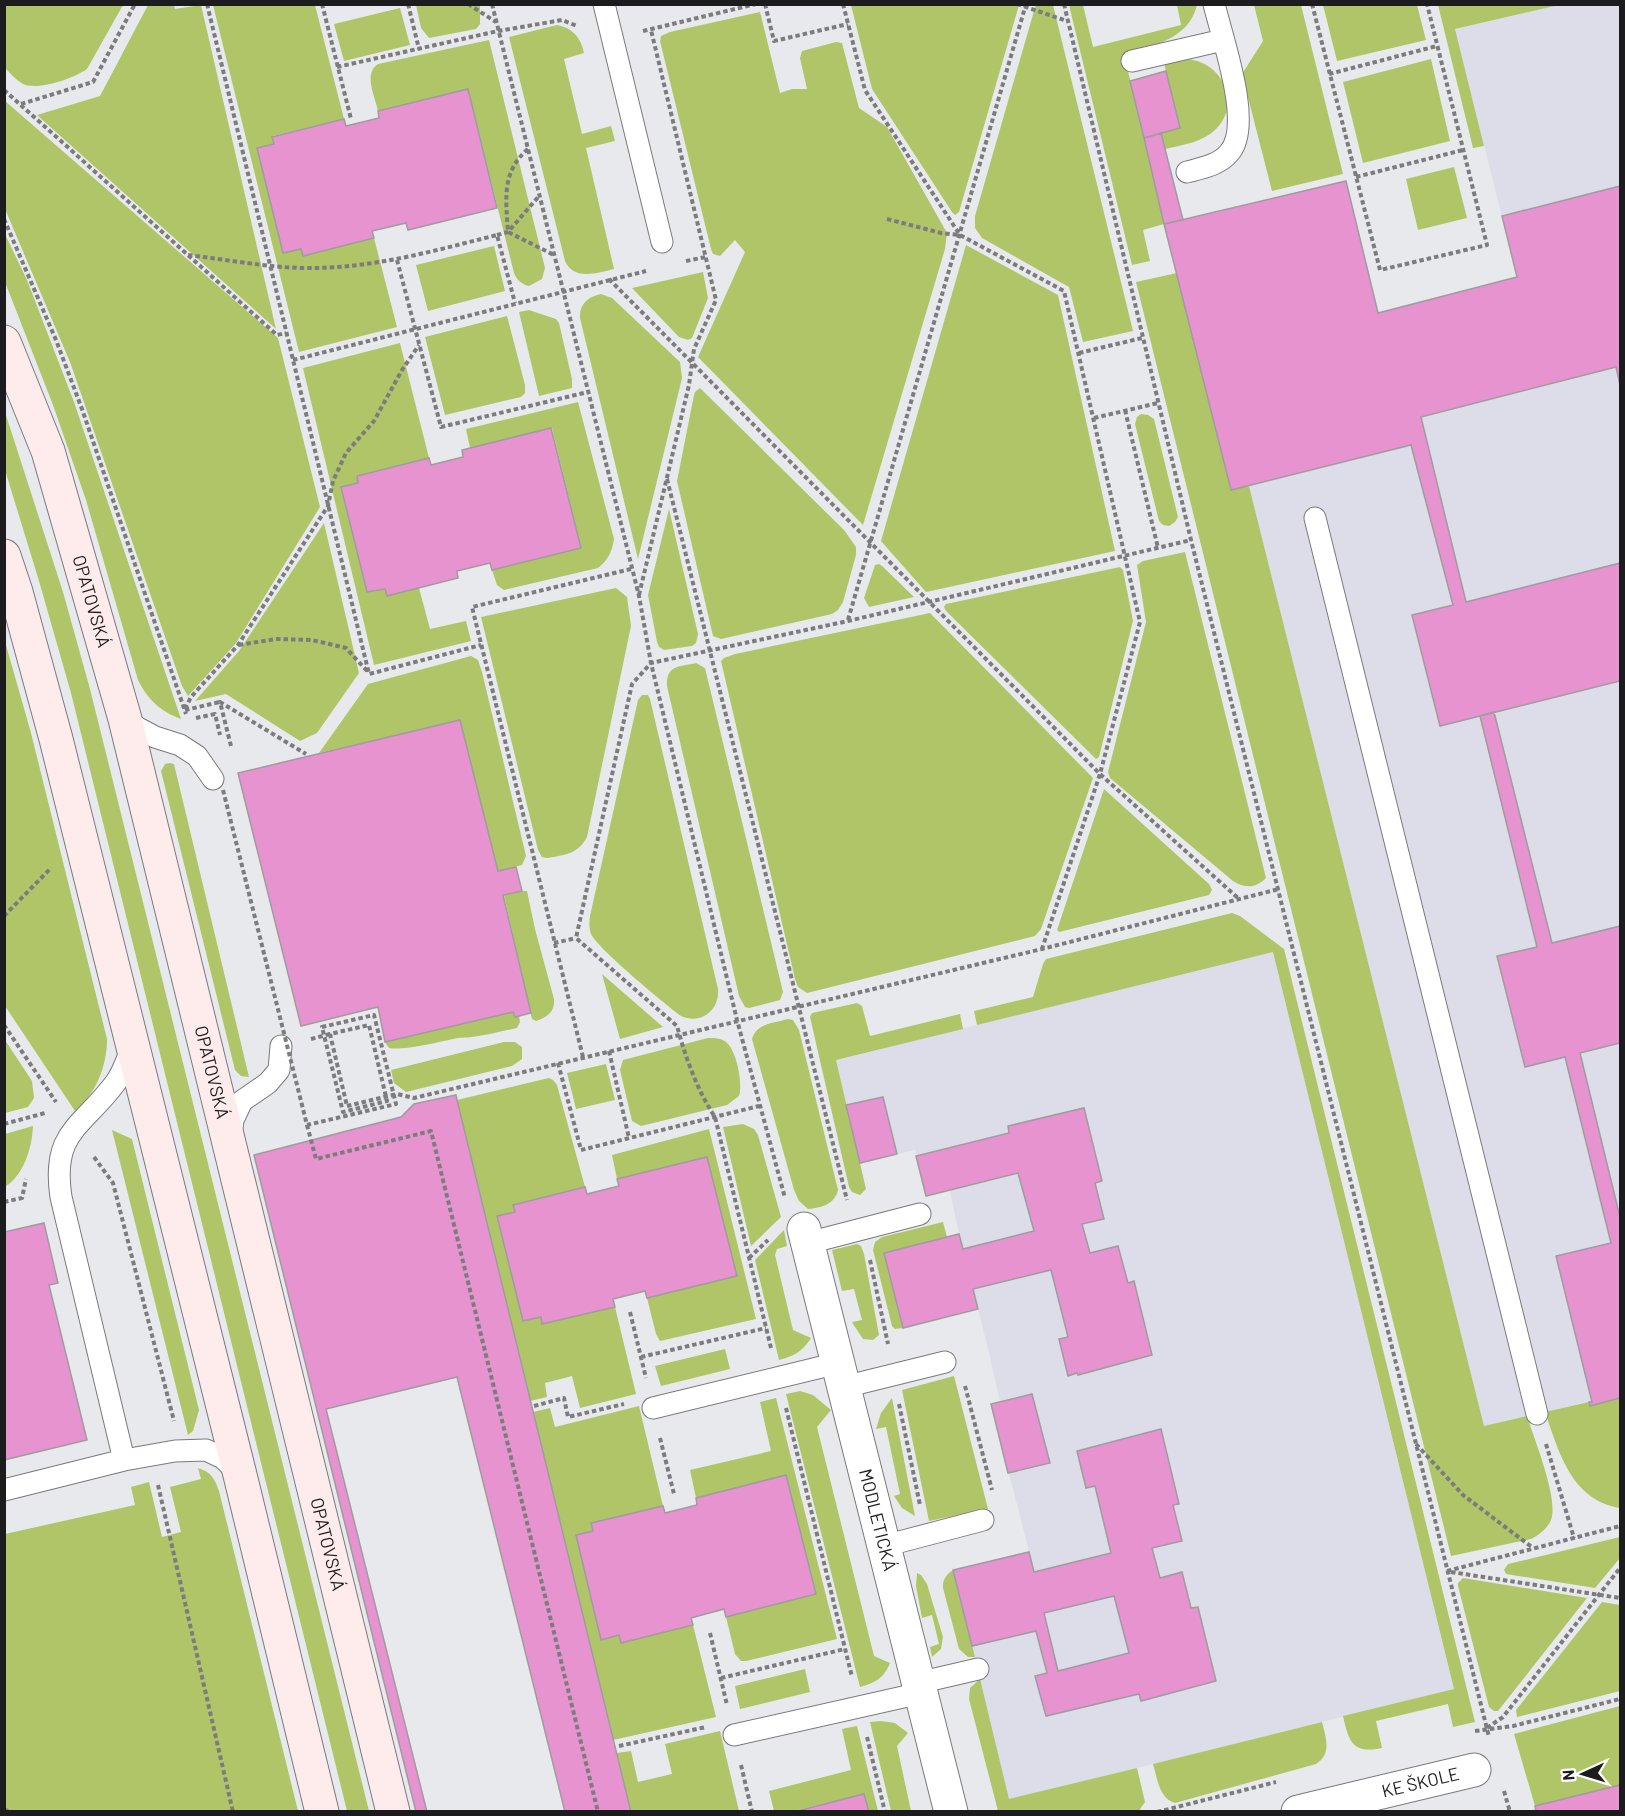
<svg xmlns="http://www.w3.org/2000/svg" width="1625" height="1816" font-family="Barlow,sans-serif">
<rect width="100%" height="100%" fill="#e8e9ed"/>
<!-- built -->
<path fill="#dcdde9" d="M1559,5h61v1393l-30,8 -1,-4 -105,24 -235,-940 -18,4 -87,-352 17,-5 22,87 163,-39 33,132 138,-36 -62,-248z
M1273,951l181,738 -445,111 -56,-230 76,-19 -38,-147 9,-3 -11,-48 -11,-44 -75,19 -19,-75 75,-19 -9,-43 -24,5 -11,-46 -18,4 -14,-57 -37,8 -10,-45z"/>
<!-- green -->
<path fill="#b0c567" d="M1036,4l17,1 80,326 -50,11 -14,-55 -87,-49 -7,-10v-12z
M4,5l1,-1 118,1 -36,64c-13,9 -48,22 -64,15 -7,-4 -13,-11 -18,-16z
M148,5h26l1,4 26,-4 75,324 -239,-214 63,-19z
M213,5h102l29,114 -71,17 1,8 -17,4 26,105 18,-4 2,7 71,-18 23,89 -98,25z
M416,5h64v19l-4,5 -47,9 -8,-10z
M851,5h168l-60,207 -4,3 -3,-3 -80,-123z
M1069,5h14l10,42 88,-22 -4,-20h20c-8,34 -44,41 -73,49l40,170 -21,6 7,31 -18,4z
M1254,5h47l42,169 -71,17 -30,-117 21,-33z
M1323,5h94l9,35 -89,21z
M1438,5h121l-104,24 29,117 -11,2z
M400,8l10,37 -66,16 -10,-37z
M760,12l20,81 12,-4h15l-7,-31 2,-7 34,-9 6,1 17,65 28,19 60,106 -2,16 -82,276 -165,-168 47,-105 -10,-12 -15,16 -7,-2 -2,-5 -51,-208 1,-5 9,-4z
M557,25c16,3 24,13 27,28l-20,6 18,75 29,-8 4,15 -29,7 28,121c-17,4 -40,12 -49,-8l-56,-224z
M489,40l56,228 -3,11 -13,7c-8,-2 -12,-6 -15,-13l-46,-184 -90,22c-3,-15 -15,-37 0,-47z
M1185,59c36,1 58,43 31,70 -13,13 -33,16 -51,20l-4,-16 19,-5 -16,-65z
M1431,59l19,82 -87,22 -20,-81z
M5,101l273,237 42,169 -84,136 -48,53 -6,-10 -112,-324 -65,-153z
M1454,167l13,51 -49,12 -12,-51z
M4,232l23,48 47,122 107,317c-21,-8 -33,-19 -43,-39l-52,-180 -33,-95 -48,-123z
M966,245l92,50 57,256 -189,41 -45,-51z
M494,246l11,45 -77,20 -12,-46z
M703,272l5,26 -16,40 -4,2 -9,-3 -47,-49z
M1177,273l54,217 18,-4 235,940 43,-10c7,23 32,83 24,104 -3,8 -12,15 -20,19l-80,17 -315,-1274z
M601,294l11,4 68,64 2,16 -44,181 -58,-241c-1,-14 8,-21 21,-24z
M529,310l27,9 3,4 13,56v9l-33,8 -20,-84z
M507,316l18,69v8l-4,4 -76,18 -20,-78z
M400,343l29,115 -71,18v7l-17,5 26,104 18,-3 2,7 32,-8 11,41 36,-8 5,20 -97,24 -71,-297z
M700,388l144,142 12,17v8l-13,47 -5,8 -6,4 -111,25 -8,-3 -36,-155 17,-86 1,-3z
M578,402l36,137c-2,13 -6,21 -16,29l-94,22 -7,-5 -5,-15 89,-23 -29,-119 -82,20 -4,-19z
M5,412l58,180 27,97 279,1122h-22l-276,-1118 -32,-112 -34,-111z
M1141,414l7,1 6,4 24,98 -3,5 -6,4 -6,-1 -4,-4 -24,-97 2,-7z
M669,509l29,125 -2,9 -4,3 -28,4 -5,-3 -2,-5 -9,-47z
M324,523l35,150 -42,60 -17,8 -74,-47 -31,7 44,-50z
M1185,552l81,326c-10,10 -21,11 -33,3l-123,-103 -2,-6 38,-150 -9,-57 6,-4z
M879,564l3,2 32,31 -45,10 -5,-9 11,-33z
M1120,567l3,3 10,51 -34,136 -3,2 -150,-148 -2,-4 2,-3z
M616,588l11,9 4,29 -44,211c-9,17 -22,18 -40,21l-5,-1 -4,-7 -57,-233z
M930,613l163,165 -52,151 -6,7 -228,57 -9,-6 -3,-8 -74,-318 3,-3 11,-4z
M4,638l27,95 76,306c0,27 -11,55 -32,72l-70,-105z
M471,656l7,4 4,12 44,184 -4,9 -24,6 -38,-151 -141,33 49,-69z
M696,663l9,5 78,324 -3,8 -31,8 -4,-1 -6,-11 -72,-310c-1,-21 12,-19 29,-23z
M642,695h6l2,4 68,290c2,21 -17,36 -37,27 -15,-11 -84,-68 -90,-82 -2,-6 -2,-12 -1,-18l48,-216z
M170,763l4,1 75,313 -8,-1 -6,-6 -74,-299 4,-7z
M1104,789l105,95 3,6 -3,5 -150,37 -2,-2z
M522,891h5l8,38 19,70c1,13 -7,18 -18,22l-4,-2 -28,-124z
M1232,913l8,3 44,33 191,773 -22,5 -5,-23 -72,17 6,27c-30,6 -33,-6 -39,-32l111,-27 -181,-737 -296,73 -3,-14 59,-14 10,-33 3,-5z
M602,974l61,53 -43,12z
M857,1003l5,3 8,30 90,-22 3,15 -127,31 30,129 -6,6 -8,-3 -3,-5 -39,-170 2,-4z
M513,1012l2,5 4,-1 1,6 -3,6c-15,3 -30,7 -45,9 -6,1 -13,0 -19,2 -13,3 -52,12 -64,9l-4,-6z
M788,1019l5,1 6,10 39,160c-3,14 -17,18 -30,19l-9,-8 -5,-11 -42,-151c5,-16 22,-16 36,-20z
M708,1038c7,0 14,0 19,5 10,9 16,41 12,53l-12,9 -86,21 -9,-5 -12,-51 3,-10z
M5,1040l27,41 2,17 -6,9 -23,6z
M504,1042h11l7,5v12l-10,7 -106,26 -12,-9 -3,-13z
M606,1064l9,36 -39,9 -9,-36z
M549,1078l4,2 4,5 28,102 -72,18 2,7 -18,4 26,105 18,-4 2,7 72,-17 21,87 -56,14 -8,-32 -27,7 2,14 -17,4 -73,-301z
M743,1124l11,5 4,6 23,82 -30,29 -28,-119z
M33,1126c-1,22 -9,49 -28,61v-53z
M709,1129l47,190 -96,22 -4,-7 -9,-36 90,-22 -30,-118 -90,21 -5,-24z
M112,1130l20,9 67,271 -6,21 -5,4z
M943,1222l4,15 -63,16 19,75 -8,1 -3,-3 -19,-76 2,-8 7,-5z
M784,1230l3,16 -10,3 -2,6 18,75 18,8c-9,14 -17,18 -32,22l-24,-100z
M857,1244l4,2 3,8 15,81 -6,5 -10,-1 -10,-15 -1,-2 10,-2 -8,-31 -12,2 -10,-41z
M725,1349l5,20 -69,17 -6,-20z
M954,1376l34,133 -59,12 -27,-131z
M800,1391l13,4 18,15 -14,17 57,229 16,7c-6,15 -15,20 -30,24l-74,-293z
M776,1398l61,241 -91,22h-5l-6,-7 -9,-37 90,-23 -30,-118 -90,22 -6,-28 81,-19 -11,-49z
M892,1398l23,118 -13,-8 -8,-12 6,-2 -14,-67 -10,2 5,-16z
M1620,1398v110c-49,-8 -61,-56 -75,-96l44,-10 1,3z
M639,1406l24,100 -71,17 1,8 -17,4 25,104 18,-4 2,8 72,-18 23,92 -103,23 -80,-328 17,-4 5,19z
M198,1468c13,4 17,11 21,23l79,320h-293v-277l130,-29 -4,-18 18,-5 13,55 19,-5 -11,-45 31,-8z
M1620,1537v21l-25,30 -89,-14 -2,-4 4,-6z
M953,1570l22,87h-7l-9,-8 -16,-61c-1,-8 4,-14 10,-18z
M917,1573l4,2 6,9 16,53 -2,12 -9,8 -2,-10 9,-3 -7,-29 -10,3 -6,-32z
M1463,1578l124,20 -89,113h-4l-5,-4 -31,-121v-3z
M1602,1602l18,3v86l-103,26 -1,-7z
M805,1669l5,23 -70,17 -5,-23z
M980,1679l29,120 128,-31 8,34 -7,10 -140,-1 -29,-112 1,-11z
M1620,1706v79l-85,21 -21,-72z
M881,1721l14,2 13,10 -11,13 14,65h-20l-21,-89z
M1322,1722c4,16 10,32 -6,42l-141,39c-16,-4 -18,-26 -22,-39z
M857,1726l21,85h-9l-5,-17 -71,17h-19l-5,-20 82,-21 -9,-41z
M720,1731l19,80h-108l-14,-58 14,-2 7,31 34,-8 -7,-30z"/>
<!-- building -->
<path fill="#e693d0" stroke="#9f9b9e" stroke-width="1.5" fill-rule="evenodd" d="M1166,71l14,57 -36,10 -14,-57z
M468,89l29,119 -89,22 -2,-7 -34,8 2,7 -71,18 -2,-7 -18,4 -26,-105 17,-4 -2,-7 72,-18 2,7 33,-8 -1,-7z
M1161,133l22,87 -19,4 -20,-86z
M1346,181l32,132 139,-36 -15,-61 118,-30v199l-4,-18 -195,50 45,185 154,-39v118l-180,45 -28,-111 41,-10 -42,-160 -180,45 -67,-266z
M551,428l30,120 -89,22 -2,-7 -33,8 1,7 -71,18 -2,-7 -18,3 -26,-105 17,-4 -1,-7 72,-18 2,7 32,-8 -1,-7z
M1494,712l58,231 68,-17v117l-40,10 40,164v181l-30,8 -1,-4h3l-36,-146 55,-13 -46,-186 -40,10 -28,-111 40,-9 -57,-231z
M460,720l38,151 18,-4 6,24 -19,4 28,118 -16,4 -2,-5 -128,30 -7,-35 -77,19 -63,-253z
M456,1095l1,5 174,712h-215l-162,-657 147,-38 13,-13z
M883,1097l14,57 -37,9 -14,-58z
M1084,1108l18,73 -7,2 9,36 -22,5 8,29 28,-7 10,37 6,-2 18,74 -74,20 -1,-2 -9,3 -9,-37 9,-2 -17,-67 -78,19 5,20 -75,19 -19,-75 75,-19 4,15 71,-18 -16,-58 -92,23 -10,-40 93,-23 -1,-7z
M707,1157l30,119 -90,22 -2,-7 -32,8 2,8 -73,17 -1,-7 -18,4 -26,-105 18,-4 -2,-7 72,-18 2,7 32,-8 -2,-7z
M44,1223l14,60 -9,2 38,155 -83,20v-228z
M457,1377l108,435h-138l-101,-403z
M1032,1394l18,69 -42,10 -17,-69z
M1161,1429l18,75 -6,1 9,36 -30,7 8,30 22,-6 9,36 7,-1 18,74 -75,20 -2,-7 -93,22 -11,-40 12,-3 -11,-42 -64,15 -19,-76 76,-18 5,20 77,-19 -16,-67 -9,2 -9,-37zM1114,1596l15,57 -71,18 -14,-58z
M786,1475l30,119 -90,23 -2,-8 -33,9 2,7 -72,18 -2,-8 -18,5 -25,-105 17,-4 -2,-8 72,-17 2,7 32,-8 -1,-7z
M1620,1785v27h-84l-1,-6z
M864,1794l5,18h-76z"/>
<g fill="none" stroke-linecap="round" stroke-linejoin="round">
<!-- lane casing -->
<g stroke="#7a7a7e" stroke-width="23">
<path id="lane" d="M604,4l58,238
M1132,61l91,-21
M1187,172c15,-4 32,-7 42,-19 25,-27 -7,-115 -15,-149
M1315,518l222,896
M125,719l13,9 17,9 25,8 17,11 16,23
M231,1137l2,-17 9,-19 26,-18 11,-13 2,-24
M808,1243l112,-29
M844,1387l101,-25
M653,1408l185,-45
M124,1460l-63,-263c-10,-66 22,-70 55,-115 7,-10 11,-23 16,-34
M4,1490l120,-30 51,-9 31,-1 17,8 17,17
M884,1546l99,-26
M918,1683l60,-14
M734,1735l187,-42"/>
</g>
<!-- street casing -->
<g stroke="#7a7a7e" stroke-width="35">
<g id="street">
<path id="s1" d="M804,1229l147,583"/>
<path id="s2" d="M1298,1812l176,-42"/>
</g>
</g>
<!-- secondary casing -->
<g stroke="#7a7a7e" stroke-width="35">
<g id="secondary">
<path id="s3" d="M4,342l44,109 77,268 268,1093"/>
<path d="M4,556l12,36 40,147 184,736 82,337"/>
</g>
</g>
<!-- path -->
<path stroke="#7c7c7f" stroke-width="4" stroke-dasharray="4.5 3" stroke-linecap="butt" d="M207,4l162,670 112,-29
M322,4l29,115
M408,4l11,45
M468,4l28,18
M492,4l147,592 12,67 86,357 48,178
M765,4l9,37 74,-17
M843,4l22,86 95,145 104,56 76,331 -40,152 -58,175
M1017,4l50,17
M1064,4l127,536 298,1197
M1312,4l68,266 107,-25 -60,-241
M643,31l113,-27
M337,67l161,-36 64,-11 15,6
M1329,74l108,-28
M4,90l273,245 9,-2
M21,104l72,-22 42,-78
M528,149c-27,23 -22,51 -20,83l46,23
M1356,177l107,-27
M4,219l52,121 26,69 104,305
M887,219l54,14 18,2
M497,235l11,-3 31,-36
M188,255c43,5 86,14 128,13 62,-1 121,-18 181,-33l18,68
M397,260l44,167 147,-35
M686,261l20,-4
M609,279l491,495 139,125
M1079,353l63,-15
M293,360l353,-89
M1125,410l33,138
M1094,418l64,-15
M667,479l180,721
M639,595l50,-210 5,-36 22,-49 -65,-270
M848,620l178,-616
M239,645l37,-6 36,1 34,8 23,25
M185,709l6,-12 47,-52 90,-139 5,-25 13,-28 28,-32 28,-51 17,-25
M185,710l35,-8
M196,718l19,-4 5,21
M231,746l-11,-44 86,52
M4,916l46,-47
M554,943l22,-5
M4,1025l52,77
M311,1039l19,-5
M609,1051l20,87
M583,1057l-111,-450 159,-38
M558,1063l23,87 178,-44
M347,1106l50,-12 17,4 628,-149 237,-60
M4,1124l41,-11
M307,1125l9,34 115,-28 167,681
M94,1157l19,26 61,238
M4,1202l18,-4 4,-19
M749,1258l19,-18
M870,1260l18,84
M630,1312l16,66
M771,1348l-56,-231c-18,-27 -30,-61 -38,-91l-101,-88 56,-254 19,-21 197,-42 343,-81
M641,1357l125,-29
M965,1386l27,104
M899,1404l21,101
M534,1406l30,-8 4,19 56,-13
M786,1408l66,269
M660,1438l14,56
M1416,1444l47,51 70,53
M1546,1444l28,94
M158,1485l75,327
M1447,1571l173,-45
M1451,1572l169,26
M710,1633l17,72
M721,1678l124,-29
M1487,1728l16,-11 117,-149
M1475,1731l38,-5 107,-27
M867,1737l18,75
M619,1746l87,-19
M741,1765l11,47
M1504,1791l6,21
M4,1809l5,3
M1157,1812l119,-30"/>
<!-- lane -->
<use href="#lane" stroke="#fff" stroke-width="21"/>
<!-- street -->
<use href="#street" stroke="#fff" stroke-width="33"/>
<!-- secondary -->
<use href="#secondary" stroke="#feebec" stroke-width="33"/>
<!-- path-bridge -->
<path stroke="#7c7c7f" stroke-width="4" stroke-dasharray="4.5 3" stroke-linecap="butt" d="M223,790l84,335 89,-21 -22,-89 -52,12 21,85 44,-11 -18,-76 -39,9 17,72"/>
</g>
<g text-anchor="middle" stroke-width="6" stroke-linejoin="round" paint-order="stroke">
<!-- street labels -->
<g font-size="18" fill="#1c1c1e" stroke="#fff">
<text dy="6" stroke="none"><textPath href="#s3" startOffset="274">OPATOVSKÁ</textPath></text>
<text dy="6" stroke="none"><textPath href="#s3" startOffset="760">OPATOVSKÁ</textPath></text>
<text dy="6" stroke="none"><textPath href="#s1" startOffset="300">MODLETICKÁ</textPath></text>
<text dy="6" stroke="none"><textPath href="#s3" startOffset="1246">OPATOVSKÁ</textPath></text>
<text dy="6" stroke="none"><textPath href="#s2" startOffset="126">KE ŠKOLE</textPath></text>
</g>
</g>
<!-- border -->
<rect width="1625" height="1816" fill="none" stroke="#1c1c1e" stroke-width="12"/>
<!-- north arrow -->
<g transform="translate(1583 1774) rotate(266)" stroke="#ffffff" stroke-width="4.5" paint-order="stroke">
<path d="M0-4.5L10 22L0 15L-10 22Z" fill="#1c1c1e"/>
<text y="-9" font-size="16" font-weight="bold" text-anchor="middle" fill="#1c1c1e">N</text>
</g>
</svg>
